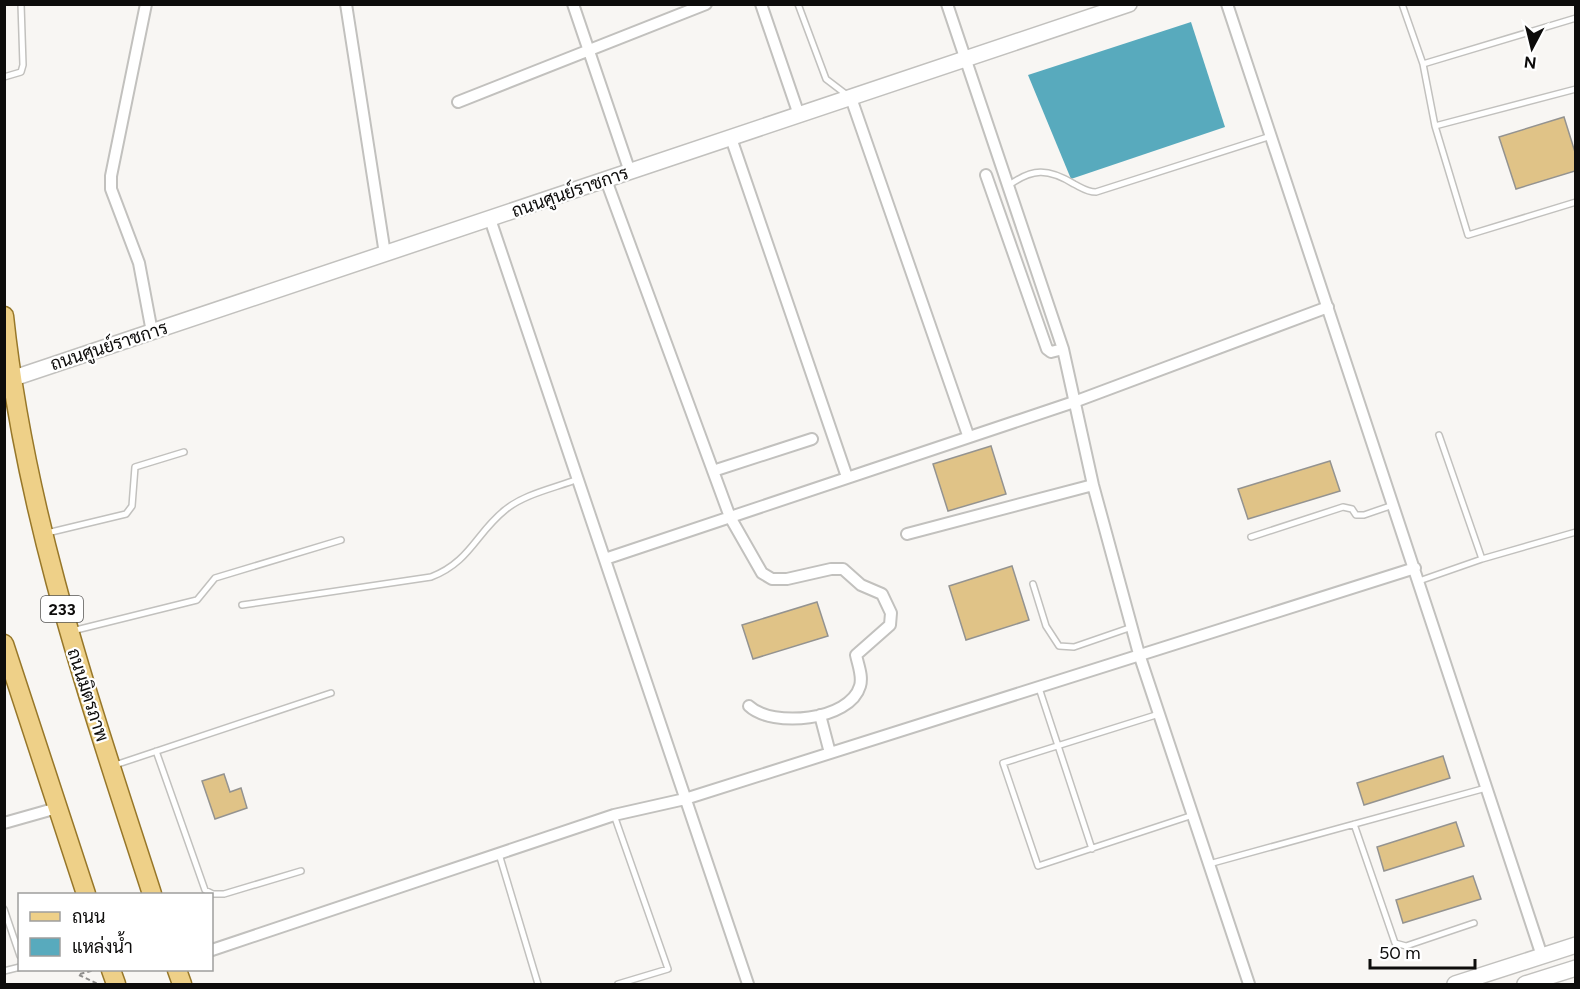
<svg xmlns="http://www.w3.org/2000/svg" width="1580" height="989" font-family="Figtree,Sarabun,sans-serif">
<rect width="100%" height="100%" fill="#f8f6f3"/>
<!-- water -->
<path fill="#58aabd" d="M1191,22l34,105 -154,52 -43,-104z"/>
<!-- building -->
<path fill="#e0c387" stroke="#949390" stroke-width="1.5" d="M1564,117l11,35v19l-59,18 -17,-52z
M991,446l15,48 -58,17 -15,-47z
M1330,461l10,30 -92,28 -10,-30z
M1012,566l17,54 -63,20 -17,-54z
M817,602l11,34 -75,23 -11,-34z
M1443,756l7,22 -86,27 -7,-22z
M224,774l6,18 11,-4 6,20 -32,11 -13,-38z
M1456,822l8,24 -80,25 -7,-24z
M1473,876l8,23 -78,24 -7,-23z"/>
<g fill="none" stroke-linecap="round" stroke-linejoin="round">
<!-- lane casing -->
<g stroke="#c2c1be" stroke-width="8">
<path id="lane" d="M798,4l28,75 21,16
M1402,4l21,60 12,62 33,109 108,-33
M1423,64l153,-46
M4,77l17,-5 2,-7 -2,-61
M1435,126l141,-37
M1008,186c24,-18 40,-18 66,-2 8,4 13,8 22,8l175,-56
M1439,435l43,124 94,-27
M47,533l79,-19 6,-8 3,-39 49,-15
M1251,537l92,-30 9,2 4,6h8l29,-10
M1419,581l63,-22
M1033,584l13,42 13,20 15,1 58,-20
M242,605l189,-28c39,-15 45,-44 74,-67 19,-16 50,-22 73,-31
M72,631l125,-31 18,-22 126,-38
M1039,688l53,161
M1159,714l-156,49 35,103 155,-51
M156,751l49,139 8,4h11l77,-23
M112,766l219,-73
M614,815l54,154 -50,15
M1354,824l41,119 11,3 68,-23
M499,854l39,130
M1209,864l277,-76
M4,909l16,47
M4,971l16,-4"/>
</g>
<!-- street casing -->
<g stroke="#c2c1be" stroke-width="14">
<path id="street" d="M146,4l-35,172v13l28,74 13,69
M346,4l39,250
M573,4l57,168
M761,4l38,111
M947,4l116,345 30,136 46,169 110,330
M1227,4l315,952
M851,98l117,337
M458,102l248,-98
M731,138l116,339
M986,175l61,174 4,3 12,-3
M606,180l124,337 32,56 10,6h15l44,-10h12l18,16 21,9 9,19 -1,12 -34,30c2,10 7,21 4,31 -10,35 -88,42 -111,20
M490,219l258,765
M713,471l99,-32
M907,534l186,-49
M605,559l469,-157 254,-95
M820,715l10,38
M4,823l53,-15
M212,950l402,-135 71,-16 730,-231"/>
</g>
<!-- secondary casing -->
<g stroke="#c2c1be" stroke-width="18">
<path id="secondary" d="M11,379l1118,-375
M1455,984l121,-39
M1525,984l51,-16"/>
</g>
<!-- primary casing -->
<g stroke="#977729" stroke-width="21">
<path id="primary" d="M4,316c21,200 87,389 148,578
M4,644l82,250
M111,970l5,14
M177,970l5,14"/>
</g>
<!-- path -->
<path stroke="#8f8e8c" stroke-width="2" stroke-dasharray="4.5 3" stroke-linecap="butt" d="M80,974l15,-4
M79,975l19,9"/>
<!-- lane -->
<use href="#lane" stroke="#fff" stroke-width="5"/>
<!-- street -->
<use href="#street" stroke="#fff" stroke-width="10"/>
<!-- secondary -->
<use href="#secondary" stroke="#fff" stroke-width="15"/>
<!-- primary -->
<use href="#primary" stroke="#eed088" stroke-width="18"/>
</g>
<g text-anchor="middle" stroke-width="4.5" stroke-linejoin="round" paint-order="stroke">
<!-- shield labels -->
<rect fill="#fff" stroke="#565554" stroke-width="1.5" x="41" y="596" width="42" height="26" rx="4.5"/>
<g font-size="16" font-weight="bold" fill="#0d0c0b">
<text x="62" y="615">233</text>
</g>
<!-- street labels -->
<g font-size="18" fill="#0d0c0b" stroke="#fff">
<text transform="translate(570 192) rotate(-19)" y="6">ถนนศูนย์ราชการ</text>
<text transform="translate(109 346) rotate(-18)" y="6">ถนนศูนย์ราชการ</text>
<text transform="translate(88 695) rotate(72)" y="6">ถนนมิตรภาพ</text>
</g>
</g>
<!-- border -->
<rect width="1580" height="989" fill="none" stroke="#0d0c0b" stroke-width="12"/>
<!-- legend -->
<rect x="18" y="893" width="195" height="78" fill="#ffffff" stroke="#9e9e9d" stroke-width="1.5"/>
<rect x="30" y="912" width="30" height="9" fill="#eed088" stroke="#9e9e9d" stroke-width="1.5"/>
<text x="72" y="923" font-size="18" fill="#0d0c0b">ถนน</text>
<rect x="30" y="938" width="30" height="18" fill="#58aabd" stroke="#9e9e9d" stroke-width="1.5"/>
<text x="72" y="953" font-size="18" fill="#0d0c0b">แหล่งน้ำ</text>
<!-- north arrow -->
<g transform="translate(1532 48) rotate(187)" stroke="#ffffff" stroke-width="4.5" paint-order="stroke">
<path d="M0-4.5L10 22L0 15L-10 22Z" fill="#0d0c0b"/>
<text y="-9" font-size="16" font-weight="bold" text-anchor="middle" fill="#0d0c0b">N</text>
</g>
<!-- scale -->
<path d="M1370 959v9h105v-9" fill="none" stroke="#0d0c0b" stroke-width="3"/>
<text x="1379" y="959" font-size="18" fill="#0d0c0b" stroke="#ffffff" stroke-width="4.5" paint-order="stroke">50 m</text>
</svg>
